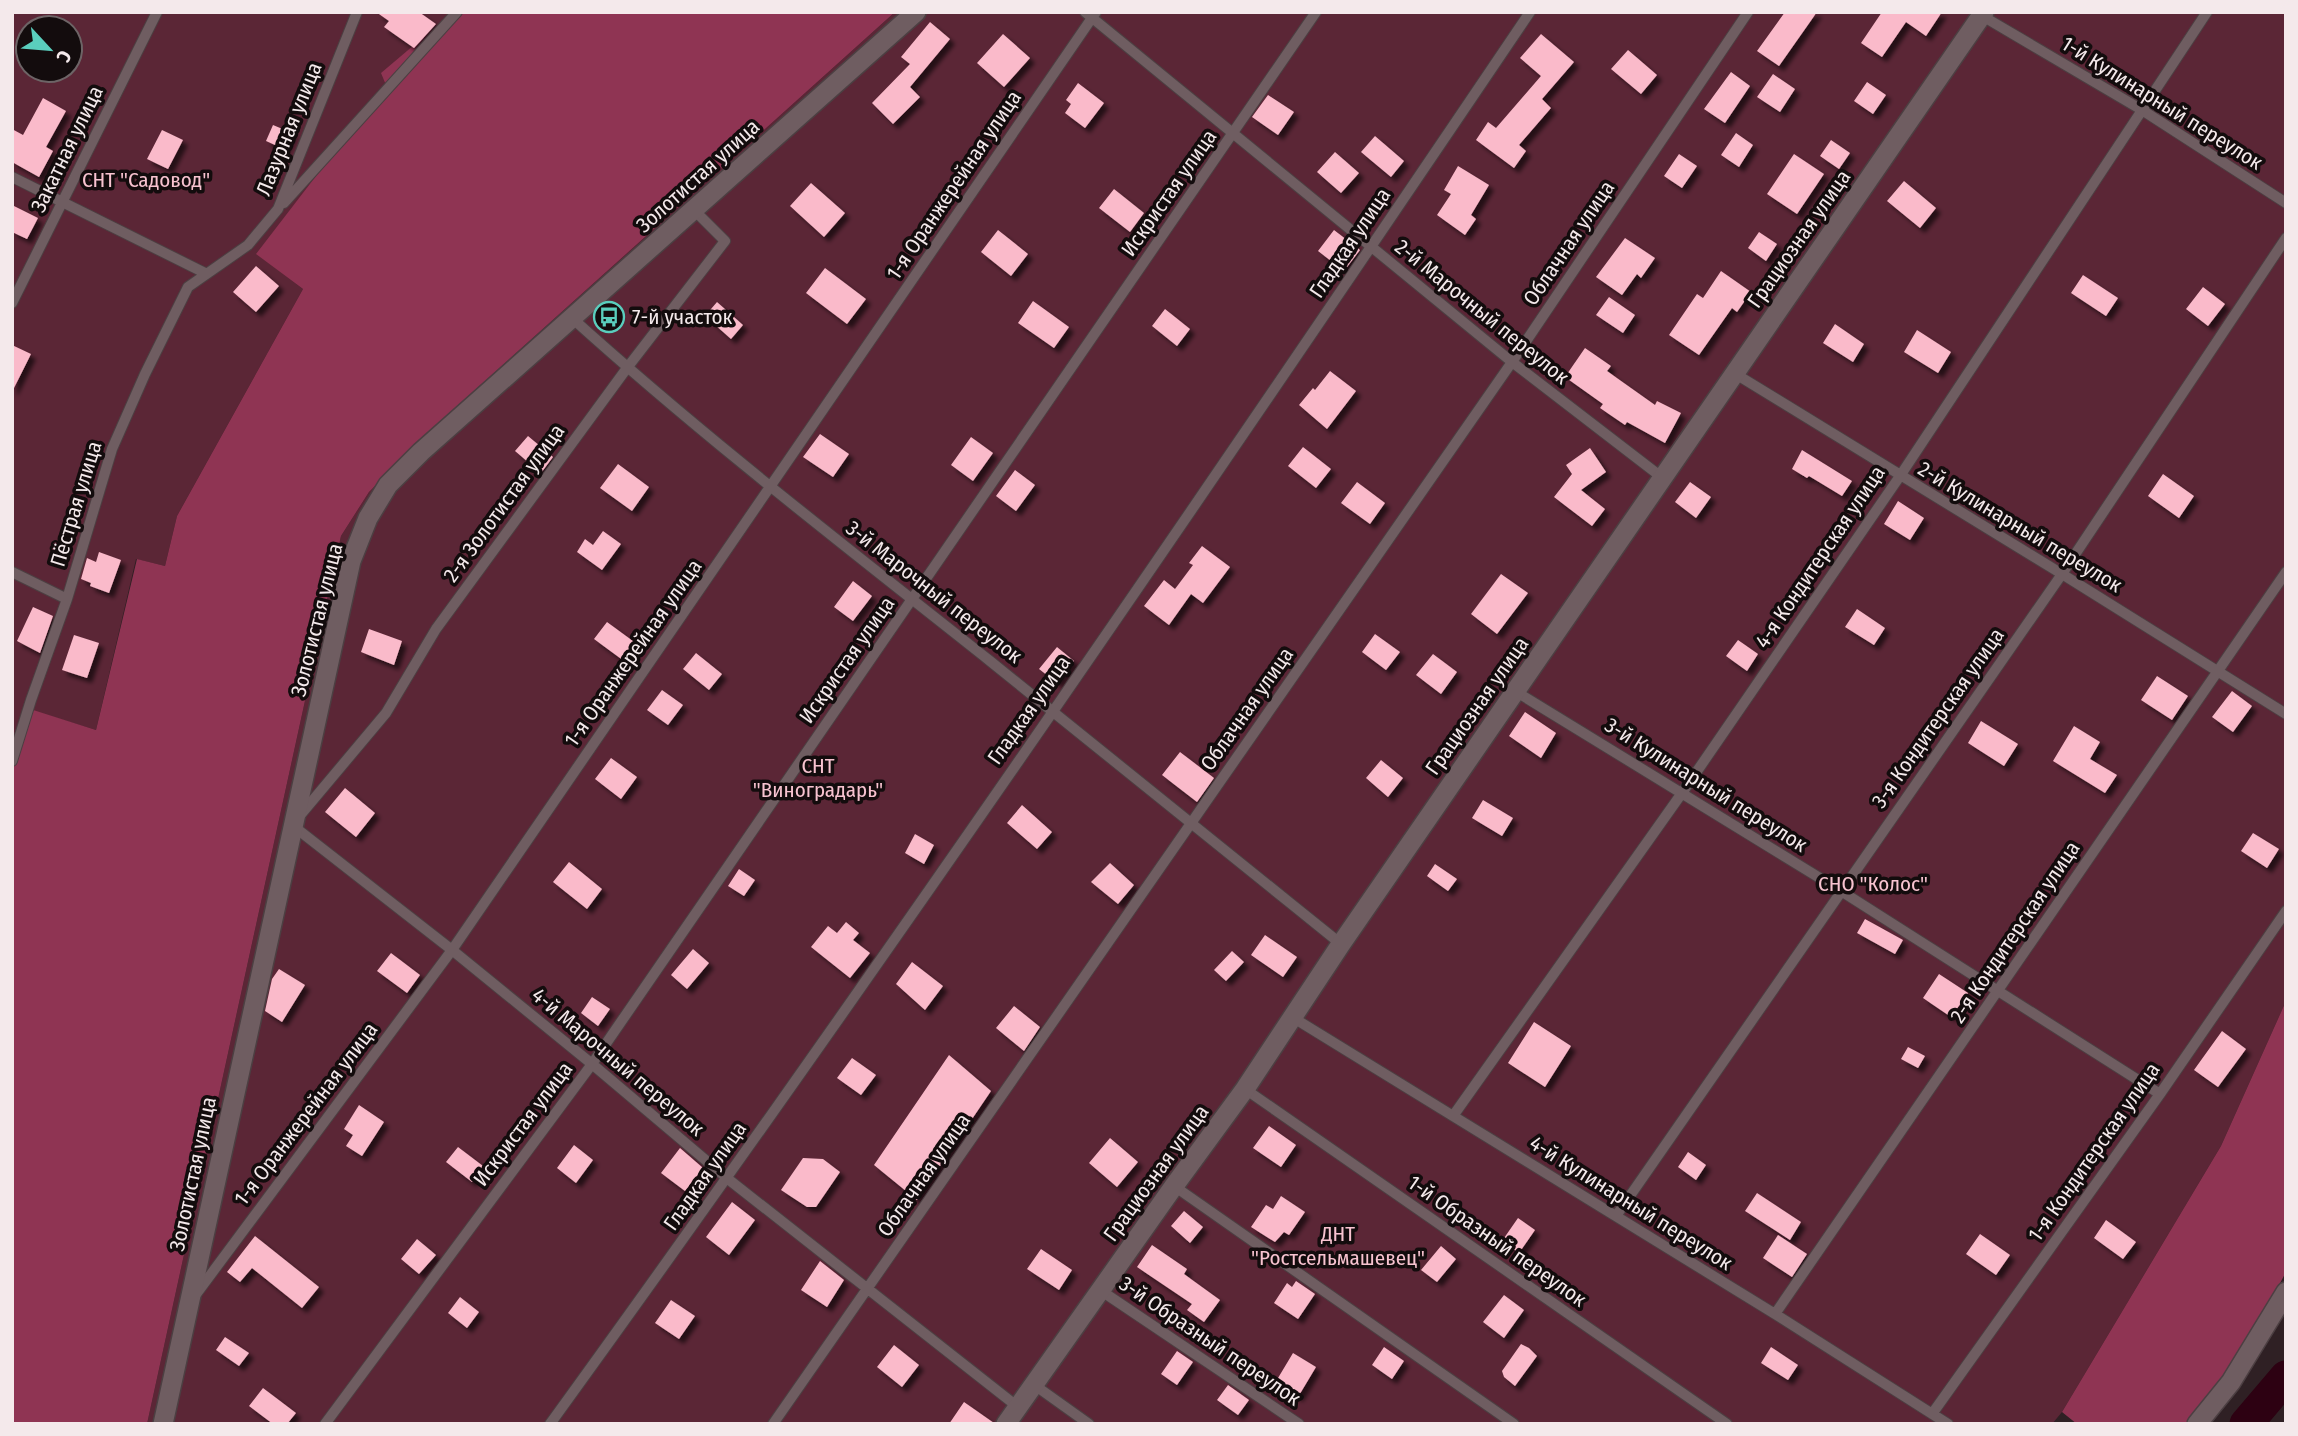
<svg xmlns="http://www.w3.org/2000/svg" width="2298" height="1436" font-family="'Fira Sans Condensed',sans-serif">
<defs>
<filter id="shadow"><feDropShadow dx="5" dy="5" stdDeviation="2" flood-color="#0009"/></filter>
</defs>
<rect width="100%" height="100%" fill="#2f2024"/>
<!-- green -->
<path fill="#5b2636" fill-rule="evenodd" d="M12,12h441l-67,73 -129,169 46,35 -126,227 -12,50 -29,-7 -40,171 -66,-20 -18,57zM28,28h42v42h-42z
M895,12h1391v989l-65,145 -159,266 -10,12h-1905l194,-888 28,-44 66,-66z"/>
<!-- forest -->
<path fill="#8f3453" d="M453,12h442l-460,414 -66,66 -28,44 -194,888h-135v-657l18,-58 66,21 41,-171 28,7 12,-50 126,-227 -47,-35 130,-169 -5,-12z
M2286,1001v271l-37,69 -27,39 -36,44h-109l-15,-12 159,-266z"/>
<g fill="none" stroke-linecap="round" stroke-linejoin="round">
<!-- river -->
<path stroke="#2d0112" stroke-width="33" d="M2246,1424l40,-47"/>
</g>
<!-- building -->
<path fill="#fabaca" filter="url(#shadow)" d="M376,12h43l17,12 -22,24 -30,-21 5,-6z
M1785,12h32l-38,54 -22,-15z
M1882,12h60l-16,24 -20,-14 -24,35 -21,-14z
M930,22l20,17 -40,48 10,10 -27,27 -21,-21 38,-39 -9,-7z
M1003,34l27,24 -26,29 -27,-24z
M1541,34l33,28 -32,37 9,9 -32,37 7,6 -12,17 -38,-28 12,-18 8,6 45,-52 -21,-18z
M1628,50l29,25 -16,19 -30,-25z
M1731,72l19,14 -25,37 -21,-14z
M1773,74l22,15 -15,23 -23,-15z
M1867,82l19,13 -13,19 -19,-13z
M1078,83l26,20 -19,25 -20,-15 6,-9 -5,-4z
M1268,95l26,17 -16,23 -26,-18z
M43,98l23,13 -20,36 7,4 -14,26 -27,-15v-33l11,6z
M273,125l19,8 -8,16 -18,-8z
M162,130l21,10 -15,29 -21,-10z
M1736,133l17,12 -14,22 -18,-12z
M1375,136l29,25 -13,16 -30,-25z
M1831,140l19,13 -11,16 -19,-13z
M1335,152l24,21 -18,20 -24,-21z
M1679,154l18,12 -15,22 -18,-12z
M1794,154l30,20 -27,40 -30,-20z
M1458,166l31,19 -18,30 5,4 -11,16 -28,-20 14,-21 -7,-4z
M1904,181l32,27 -16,20 -33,-27z
M811,183l34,30 -21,24 -34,-31z
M1114,189l30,24 -14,19 -31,-24z
M12,205l26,13 -11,21 -15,-7z
M998,230l30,24 -17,22 -30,-24z
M1334,230l26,20 -16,21 -26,-20z
M1759,232l18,12 -11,17 -18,-13z
M1625,238l30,20 -14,20 -4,-4 -15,21 -26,-18z
M256,266l23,20 -23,26 -23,-20z
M825,268l41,31 -19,25 -41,-31z
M1721,271l30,21 -14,20 -5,-4 -33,47 -30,-20 28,-41 6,4z
M2083,275l35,23 -12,18 -35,-23z
M2203,287l22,17 -17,22 -22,-17z
M1609,297l26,18 -12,18 -27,-18z
M1033,301l36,26 -15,21 -36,-25z
M717,302l26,23 -12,14 -26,-23z
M1165,309l25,20 -13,17 -25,-20z
M1835,324l29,20 -11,18 -30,-19z
M1917,330l34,22 -13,21 -34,-21z
M12,345l19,9 -19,38z
M1585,348l26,18 -4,5 48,34 2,-4 24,12 -16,30 -38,-21 -2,3 -25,-17 3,-4 -38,-27z
M1330,371l26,20 -29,38 -28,-24 14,-17 2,2z
M820,434l29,20 -16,23 -30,-20z
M528,436l25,21 -12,16 -26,-22z
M971,437l22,16 -20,28 -22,-16z
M1303,447l28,22 -15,19 -28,-22z
M1590,448l16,24 -25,18 24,19 -13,17 -38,-29 18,-23 -6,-9z
M1802,450l50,31 -10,15 -33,-20 -2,2 -15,-9z
M618,464l31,23 -17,24 -32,-23z
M1015,470l20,15 -19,26 -20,-15z
M2163,474l31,22 -15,22 -31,-22z
M1357,482l28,21 -15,21 -29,-21z
M1690,482l21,15 -15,21 -21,-16z
M1898,501l26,17 -14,22 -26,-16z
M603,531l18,13 -19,26 -25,-18 8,-13 8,6z
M1202,546l28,21 -27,36 -12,-9 -22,31 -25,-19 20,-26 11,9 18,-24 -4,-2z
M99,552l22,8 -12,33 -19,-7 1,-3 -10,-4 6,-21 9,4z
M1501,574l27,19 -31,41 -26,-20z
M853,581l19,15 -19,25 -19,-14z
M33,607l20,9 -13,37 -23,-12z
M1857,609l28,19 -11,17 -29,-18z
M607,622l30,22 -13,17 -30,-22z
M369,629l33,12 -8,24 -33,-13z
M1375,634l25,18 -14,18 -24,-18z
M74,635l25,8 -12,35 -25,-8z
M1738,640l20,14 -11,17 -21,-15z
M1057,647l17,14 -17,22 -18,-14z
M696,653l26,21 -13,16 -26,-21z
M1433,654l24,18 -16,22 -25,-19z
M2157,676l31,20 -16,24 -31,-20z
M662,690l21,15 -15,20 -21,-15z
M2232,691l20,15 -19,26 -21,-15z
M1525,712l31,21 -15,25 -32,-22z
M1981,721l37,23 -14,22 -36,-23z
M2074,726l26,16 -10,17 27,16 -12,18 -52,-32z
M1180,752l34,26 -17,24 -35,-27z
M611,758l26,19 -16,22 -26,-20z
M1381,760l22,18 -15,19 -22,-19z
M345,788l30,25 -19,24 -31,-25z
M1483,800l30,18 -11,18 -30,-18z
M1022,805l30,27 -15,17 -30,-26z
M2253,833l26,16 -12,19 -26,-17z
M915,834l19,11 -10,19 -19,-11z
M569,862l33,27 -15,20 -34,-27z
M1110,863l24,22 -16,19 -27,-22z
M1435,864l22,15 -9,12 -21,-15z
M739,869l16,11 -11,16 -16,-10z
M1865,919l38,21 -8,14 -38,-21z
M846,922l13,11 -6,7 17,13 -20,25 -39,-31 17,-21 9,7z
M1265,935l32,22 -14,20 -32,-22z
M693,949l16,14 -22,26 -16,-14z
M1232,951l12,11 -18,19 -12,-11z
M391,953l29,22 -13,18 -30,-22z
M912,962l31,24 -18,24 -29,-26z
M279,969l26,16 -23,37 -17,-11 7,-32z
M1939,974l29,19 -17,24 -28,-19z
M592,997l18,12 -12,17 -17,-13z
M1014,1006l26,21 -16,24 -28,-23z
M1534,1022l37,24 -26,41 -37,-24z
M2222,1031l24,18 -28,38 -24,-17z
M1908,1047l17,9 -7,12 -17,-9z
M949,1055l42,36 -74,109 -43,-35z
M852,1058l24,17 -15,20 -24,-17z
M359,1105l25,17 -22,34 -16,-10 7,-11 -9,-6z
M1269,1126l27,19 -15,22 -28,-19z
M1110,1138l28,24 -21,25 -28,-24z
M574,1145l19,15 -17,23 -19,-15z
M458,1147l25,19 -11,16 -26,-20z
M680,1148l23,20 -18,23 -24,-18z
M1688,1152l18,13 -10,15 -18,-13z
M803,1158l20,1 17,13 -24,35h-9l-26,-17z
M1757,1193l44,29 -11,18 -45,-29z
M1281,1196l24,16 -16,23 -5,-3 -9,10 -24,-15 15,-22 7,4z
M732,1202l23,18 -26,35 -23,-18z
M1184,1211l19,16 -13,16 -19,-17z
M1518,1218l17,12 -16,23 -17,-12z
M2106,1220l30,22 -13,17 -29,-21z
M1980,1234l30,21 -14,20 -30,-21z
M1778,1235l29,19 -15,23 -29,-19z
M255,1236l64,51 -17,21 -50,-40 -12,14 -13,-10z
M417,1239l19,16 -17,19 -18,-15z
M1152,1245l35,24 -3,5 36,26 -16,22 -17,-12 5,-6 -55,-37z
M1441,1246l15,13 -19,23 -16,-12z
M1041,1249l31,21 -13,20 -32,-21z
M820,1261l24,19 -17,27 -26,-17z
M1296,1281l19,13 -17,25 -24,-16 13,-20 5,4z
M1504,1295l20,15 -20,28 -21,-16z
M460,1297l19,15 -12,16 -19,-15z
M671,1300l24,16 -16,23 -24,-16z
M225,1337l24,16 -10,13 -23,-16z
M1521,1344l8,4 8,8 -22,30 -11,-9 -2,-6z
M894,1345l25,20 -17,22 -25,-20z
M1384,1347l20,14 -12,18 -20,-14z
M1771,1347l27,18 -10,15 -27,-17z
M1177,1351l16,11 -16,23 -16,-11z
M1293,1353l23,14 -18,30 -23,-14z
M1228,1385l21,15 -11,15 -21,-15z
M263,1388l33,25 -9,11h-14l-24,-18z
M964,1402l30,21v1h-45z"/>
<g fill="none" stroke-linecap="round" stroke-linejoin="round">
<!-- service casing -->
<g stroke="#4c3f42" stroke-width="12">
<path id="service" d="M1085,12l427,350 152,117
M1979,14l163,96 144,93
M12,177l193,96
M284,203l173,-191
M694,210l31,31 -98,127 -191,261 -50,84 -94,112 160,125 140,114 136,115 290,228
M12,303l145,-291
M572,318c134,121 277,231 418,343 118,94 234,189 351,283
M1734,373l328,201 224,140
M12,572l55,27
M1515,691l326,200 319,203
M12,761l19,-61 36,-101 45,-150 33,-75 43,-87 60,-42 30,-36 79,-197
M1292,1017l483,297 173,110
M1245,1089l482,335
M1453,1116l229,-323 218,-317 307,-464
M1174,1186l340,238
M1616,1216l446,-642 224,-336
M1100,1290l199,134
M197,1293l255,-343 644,-938
M1775,1314l511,-742
M1033,1384l56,40
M1932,1414l228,-320 126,-183
M325,1424l267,-360 724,-1052
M550,1424c336,-464 659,-937 980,-1412
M773,1424l739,-1062 236,-350"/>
</g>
<!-- minor casing -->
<g stroke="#4c3f42" stroke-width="22">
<path id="minor" d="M163,1424l188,-863 17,-43 20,-33 33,-33 495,-440
M1006,1424l168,-238 71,-97 96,-145 643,-932
M2197,1424l34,-42 55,-90"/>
</g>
<!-- service -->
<use href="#service" stroke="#6f5d61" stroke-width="10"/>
<!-- minor -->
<use href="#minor" stroke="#6f5d61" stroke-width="19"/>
</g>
<!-- icons -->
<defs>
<g id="bus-ring" transform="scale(1.575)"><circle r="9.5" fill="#130c0d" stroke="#5acebd" stroke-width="1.5"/><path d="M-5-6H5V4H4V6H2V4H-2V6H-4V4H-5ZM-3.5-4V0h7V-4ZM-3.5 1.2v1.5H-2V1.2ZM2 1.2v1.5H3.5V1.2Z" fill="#5acebd"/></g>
</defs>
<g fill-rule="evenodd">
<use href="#bus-ring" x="609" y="317"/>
</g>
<g text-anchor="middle" stroke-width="7" stroke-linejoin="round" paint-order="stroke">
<!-- street labels -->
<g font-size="21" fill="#f4e9eb" stroke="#130c0d">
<text transform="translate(2162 103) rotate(32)" y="7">1-й Кулинарный переулок</text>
<text transform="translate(289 129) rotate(-68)" y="7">Лазурная улица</text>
<text transform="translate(67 149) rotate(-64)" y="7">Закатная улица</text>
<text transform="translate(698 176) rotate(-42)" y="7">Золотистая улица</text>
<text transform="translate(954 185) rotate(-56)" y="7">1-я Оранжерейная улица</text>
<text transform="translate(1169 193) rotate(-55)" y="7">Искристая улица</text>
<text transform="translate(1799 239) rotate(-55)" y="7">Грациозная улица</text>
<text transform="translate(1350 243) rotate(-56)" y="7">Гладкая улица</text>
<text transform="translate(1569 243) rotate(-56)" y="7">Облачная улица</text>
<text transform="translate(1482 312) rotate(39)" y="7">2-й Марочный переулок</text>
<text transform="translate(504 503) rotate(-54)" y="7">2-я Золотистая улица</text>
<text transform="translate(76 504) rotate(-73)" y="7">Пёстрая улица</text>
<text transform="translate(2020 527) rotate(31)" y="7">2-й Кулинарный переулок</text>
<text transform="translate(1820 557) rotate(-56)" y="7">4-я Кондитерская улица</text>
<text transform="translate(934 592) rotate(38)" y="7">3-й Марочный переулок</text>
<text transform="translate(317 620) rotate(-76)" y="7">Золотистая улица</text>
<text transform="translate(633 653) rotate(-55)" y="7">1-я Оранжерейная улица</text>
<text transform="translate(847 660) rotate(-55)" y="7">Искристая улица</text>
<text transform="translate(1477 706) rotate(-55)" y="7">Грациозная улица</text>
<text transform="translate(1247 709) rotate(-55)" y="7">Облачная улица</text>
<text transform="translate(1029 710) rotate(-55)" y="7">Гладкая улица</text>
<text transform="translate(1938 718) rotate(-55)" y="7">3-я Кондитерская улица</text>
<text transform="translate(1706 785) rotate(32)" y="7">3-й Кулинарный переулок</text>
<text transform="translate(2015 932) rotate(-56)" y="7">2-я Кондитерская улица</text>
<text transform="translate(618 1062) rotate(40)" y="7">4-й Марочный переулок</text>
<text transform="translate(306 1114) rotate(-53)" y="7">1-я Оранжерейная улица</text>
<text transform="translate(523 1124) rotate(-53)" y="7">Искристая улица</text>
<text transform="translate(2094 1152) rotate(-55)" y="7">1-я Кондитерская улица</text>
<text transform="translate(1156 1173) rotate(-54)" y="7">Грациозная улица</text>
<text transform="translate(193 1174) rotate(-78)" y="7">Золотистая улица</text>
<text transform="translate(924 1175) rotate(-55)" y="7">Облачная улица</text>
<text transform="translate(705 1176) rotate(-55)" y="7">Гладкая улица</text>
<text transform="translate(1631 1203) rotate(32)" y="7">4-й Кулинарный переулок</text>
<text transform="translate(1497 1241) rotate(35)" y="7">1-й Образный переулок</text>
<text transform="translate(1210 1341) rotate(34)" y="7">3-й Образный переулок</text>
</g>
<!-- park labels -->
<g font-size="21" fill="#f8c3d0" stroke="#130c0d">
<text x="146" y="187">СНТ "Садовод"</text>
<text x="818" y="773">СНТ<tspan x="818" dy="24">"Виноградарь"</tspan></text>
<text x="1873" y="891">СНО "Колос"</text>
<text x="1338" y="1241">ДНТ<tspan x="1338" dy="24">"Ростсельмашевец"</tspan></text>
</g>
<!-- poi labels -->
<g font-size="21" fill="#f4e9eb" stroke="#130c0d" text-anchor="start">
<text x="632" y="324">7-й участок</text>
</g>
</g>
<!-- border -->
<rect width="2298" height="1436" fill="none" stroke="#f4e9eb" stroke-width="28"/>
<!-- north arrow -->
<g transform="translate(49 49) rotate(116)"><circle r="33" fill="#130c0d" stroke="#6d6466" stroke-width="2"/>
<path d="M0-5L12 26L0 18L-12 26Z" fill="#5acebd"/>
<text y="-10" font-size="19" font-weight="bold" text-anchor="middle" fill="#f4e9eb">С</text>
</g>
</svg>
